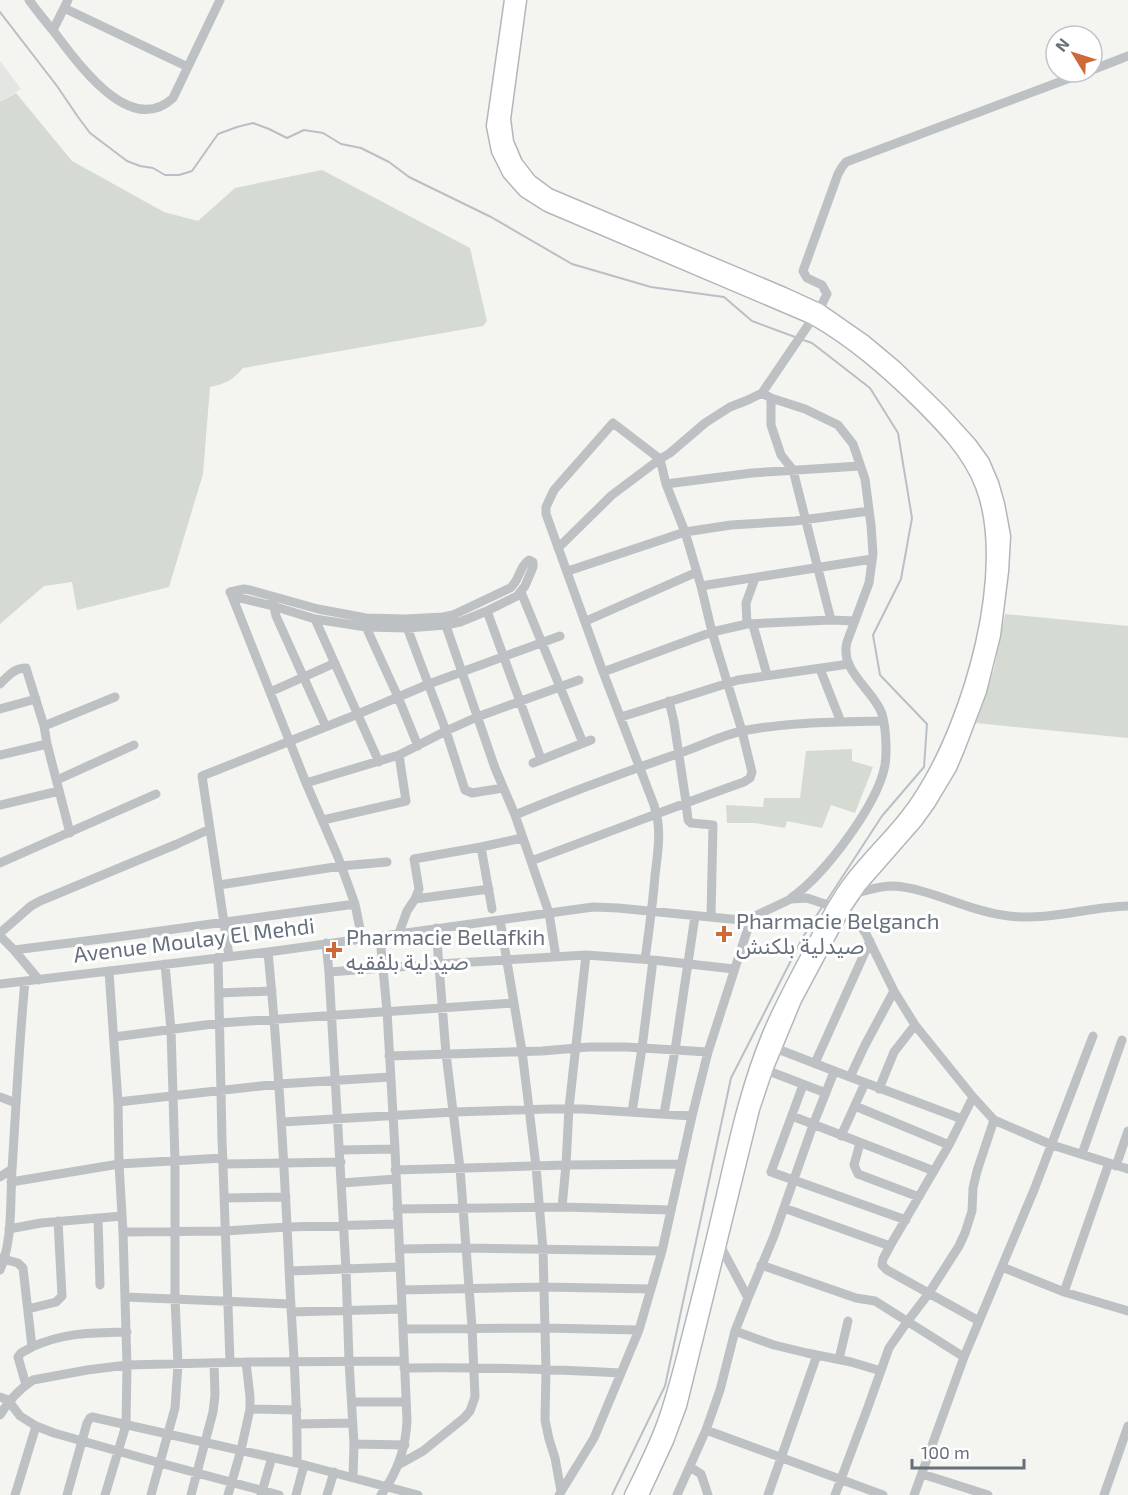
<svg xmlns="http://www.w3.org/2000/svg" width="1128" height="1495" font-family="'Exo 2','Noto Sans Arabic',sans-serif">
<rect width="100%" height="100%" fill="#f4f4f1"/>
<!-- built -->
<path fill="#e4e6e4" d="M0,61l21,28 -21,13z"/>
<!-- green -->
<path fill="#d5dad3" d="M16,93l56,68 92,51 34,9 37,-33 87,-18 148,78 17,73 -4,5 -240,42c-10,12 -18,16 -33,19l-7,87 -34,113 -92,23 -5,-28 -28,4 -44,38v-522z
M1005,614l123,12v112l-152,-15 18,-54z
M852,749v12l21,6 -18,46 -24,-8 -9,23 -35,-7 -2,7 -30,-5h-28l-1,-18 37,2 1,-9h36l6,-47z"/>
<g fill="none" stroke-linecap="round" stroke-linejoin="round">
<!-- stream -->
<path stroke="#b9c0c5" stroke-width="2" d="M0,12l57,74 21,31 12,16 37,28 13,5 13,2 12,7h14l13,-4 26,-37 19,-7 16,-4 16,6 18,9 17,-8 19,3 18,11 20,4 28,14 20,15 82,40 81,47 79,23 73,10 28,24 43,16
M803,340l9,3 58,45 28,45 14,85 -11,61 -28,56 7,40 47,49 -3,43 -42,49 -56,86
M612,1495l53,-109 66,-308 72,-141 19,-30"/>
<!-- secondary casing -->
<g stroke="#b3b6bb" stroke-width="15">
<path id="secondary" d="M511,0l-18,126 5,25 11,22 16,18 22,14 266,113c40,23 72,51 105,83 25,25 51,51 64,85 32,84 -12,233 -59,307 -20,33 -49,58 -72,88 -15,19 -26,42 -37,63 -16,30 -32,59 -45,90 -25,60 -37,124 -52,187 -9,39 -19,78 -29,117 -7,28 -14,56 -24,84 -9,25 -21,49 -33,73
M520,0l-16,119 3,23 9,21 14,18 19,14 235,99 35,16 46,32 30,25 46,45 29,32 13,18 9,21 6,21 6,32 -2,35 -8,64 -14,56 -22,58 -8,19 -21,35 -13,18 -56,64 -17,25 -48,90 -29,70 -13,39 -73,297 -13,35 -25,54"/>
</g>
<!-- street -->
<path stroke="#bec1c4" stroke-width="9" d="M29,0c8,11 17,22 26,33 23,30 75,105 118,65l47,-98
M64,8l124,59
M53,30l15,-30
M1092,70l36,-14
M819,310l8,-16 -5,-9 -15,-7 -4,-7 35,-97 4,-7 4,-5 240,-90
M762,393l51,-75
M771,398v27l10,30 12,15 38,150
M666,484l86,-11 108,-7
M558,548l54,-53 48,-36 10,-6 35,-30 25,-16 18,-7 14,-7 9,5 34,11 33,16 15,19 12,35 6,46 2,29 -4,29 -22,59c-8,29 27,48 35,72 4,13 5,38 3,51 -7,39 -61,111 -94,133
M568,571l117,-39 46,-7 64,-4 74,-10
M701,586l171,-27
M521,592l62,151
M232,596l41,10 42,13 51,8 41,1 39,-3 14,-3 27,-11 30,-15 8,-10 8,-19v-5l-4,-2c-10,6 -9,21 -19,28l-57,27 -10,2 -38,2 -39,-1 -48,-9 -68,-19 -6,-1 -14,3 2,4 74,187 32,74 17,47 7,35
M273,602l3,14 50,111
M487,611l54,148
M315,619l64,143
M444,620l51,148 20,47 34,98 7,44
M586,621l111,-49
M405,622l41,109 19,59 7,3 31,-5
M747,624l-1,-21 9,-25
M753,625l14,50
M366,627l32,70 20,49
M820,669l21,53
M603,672l109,-40 35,-8 84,-4 24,1
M0,684c8,-8 14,-16 26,-16l18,58 3,18 23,89
M270,692l65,-29
M669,701l5,21 12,80 2,18 3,3 22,2 -2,92
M0,709l36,-10
M621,717l117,-37 111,-16
M44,726l71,-29
M0,755l47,-11
M533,763l58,-23
M57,780l77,-35
M306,783l93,-28 47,-24 31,-14 102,-37
M0,805l59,-14
M515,815c53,-22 107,-42 162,-61 22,-7 42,-18 65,-23 46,-9 94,-9 141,-10
M323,820l83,-19 -7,-46
M481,847l11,62
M531,861c71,-26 142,-54 213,-79l6,-4 2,-6 -10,-41 -30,-99 -11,-46 -16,-54 -19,-48 -6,-25 -47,-36 -59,67 -8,17v7l57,158 51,133c8,24 4,46 1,70 -2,28 -6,56 -10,84
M0,863l156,-69
M219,885l122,-19 46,-4
M852,894c13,-3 26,-8 41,-8 37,2 77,26 116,30 40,5 79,-9 119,-10
M415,899l74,-10
M500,920l22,131 14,115 7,84 3,119 -1,51 4,19 6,19 6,33
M0,933l31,-27 9,-5 137,-57 33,-15
M399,933l8,-22 8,-12 4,-10 -5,-30 67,-12 41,-9
M0,936l14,14 103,-13 238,-33
M380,937l7,74 8,138 12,271c-1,28 -10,53 -26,75
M326,943l3,29 17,297 3,92 5,83 -1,33
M14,950l25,30
M268,952c11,112 17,224 22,337 3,58 8,116 7,174
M229,956l-27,-180 156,-62 71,-30 131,-48
M218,957l4,181 8,224
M329,972l110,-8 147,-9 67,5 81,9
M0,984l268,-32 325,-45 25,1 133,13
M219,993l53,-2
M114,1037l106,-14 294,-20
M775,1048l75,29 15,-32 29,-54
M389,1056l153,-5 47,-4h37l82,5
M815,1063l55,-122
M766,1070l60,23
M850,1077l112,42
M803,1085l-32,87 135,48
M879,1089l15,-37 21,-27
M0,1097l16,6
M973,1097l-24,48 -59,101 -7,13 -1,6 5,5 92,51
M118,1102l161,-18 111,-7
M855,1106l94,39
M632,1112l10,-64 11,-88
M664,1114l11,-64 20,-134
M792,1116l142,55
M282,1122l172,-10 96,-3h33l109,7
M841,1136l24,-53
M860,1143l-6,22 4,9 61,23
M340,1150l55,-1
M1082,1154l40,-114
M223,1164l118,-2
M1116,1166l12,-35
M395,1170l171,-5 115,-1
M0,1177l12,-8
M11,1182l108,-18 104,-6
M342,1183l54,-4
M224,1198l62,-1
M562,1207l4,-42 3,-57 17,-153
M784,1208l106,38
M397,1209l165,-2 109,3
M98,1218l2,67
M9,1229l32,-6 81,-7
M123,1232l102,-1 62,-4 111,-3
M399,1249l67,-1 196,3
M0,1258l18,5 5,5 9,79c33,-15 59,-14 95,-15
M761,1265l95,33 19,3 89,56
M1002,1267l62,25 64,19
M0,1270c13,-29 10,-69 12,-100 4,-63 7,-126 13,-189
M289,1271l111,-4
M401,1290l143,-3 107,2
M1064,1292l45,-129
M125,1297l166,7
M748,1298l26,-62 39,-111 21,-53
M28,1309l28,-7 6,-6 -4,-75
M291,1312l111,-3
M403,1329l141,-1 95,2
M735,1331l39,14 33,8 44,9 30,9
M839,1359l9,-38
M404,1368c73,-1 145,1 217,5
M26,1385l-8,-28 3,-4 11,-6
M0,1397l8,3 12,16 16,10 18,7 106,30 119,32
M352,1402h54
M250,1409l47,1
M0,1415c9,-15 18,-25 33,-35l54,-10 40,-5 119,-3 158,-1
M297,1424l55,-1
M706,1430l177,65
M354,1444l51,1
M398,1465l25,-14 41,-33 6,-7 5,-14 -3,-70 -12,-159 -14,-114 -10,-126
M690,1467l11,7 7,21
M922,1474l66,21
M15,1495l21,-69
M67,1495l20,-72 3,-5 2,-1 205,46 121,32
M105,1495l21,-70 1,-60 -4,-133 -4,-68 -1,-62 -9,-131
M151,1495l24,-87 3,-44 -3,-65v-138l-4,-131 -6,-66
M191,1495l22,-83 2,-17 -1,-32
M228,1495l13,-45 9,-41v-12l-4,-35
M261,1495l11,-38
M296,1495l8,-30
M327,1495l7,-23
M559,1495l35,-57 45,-108 23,-79 30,-135 16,-64 39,-121 4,-10 6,-6 34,-16 16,-1 36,12 13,10 10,14 28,57 21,34 58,72 21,23 58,25 76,24
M677,1495l29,-65 14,-40 15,-59 13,-33 -28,-53
M768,1495l49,-140
M835,1495l33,-88 21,-59 18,-26 22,-29 30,-47 6,-13 7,-22 1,-23 4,-17 17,-51
M914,1495l50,-138 70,-167 59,-154
M1104,1495l24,-69"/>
<!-- secondary -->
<use href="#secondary" stroke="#fff" stroke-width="12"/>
</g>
<!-- markers -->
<g fill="#cd6b38" stroke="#fff" stroke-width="2">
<path d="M721 925h6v6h6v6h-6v6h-6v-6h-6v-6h6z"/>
<path d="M331 941h6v6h6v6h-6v6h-6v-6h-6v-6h6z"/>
</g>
<g text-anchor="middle" stroke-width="6" stroke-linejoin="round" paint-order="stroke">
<!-- poi labels -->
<g font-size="22" fill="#67717e" stroke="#fff" text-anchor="start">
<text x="736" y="929">Pharmacie Belganch<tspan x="736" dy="25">صيدلية بلكنش</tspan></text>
<text x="346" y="945">Pharmacie Bellafkih<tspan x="346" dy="25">صيدلية بلفقيه</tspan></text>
</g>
<!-- street labels -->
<g font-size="22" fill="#67717e" stroke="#fff">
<text transform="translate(194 940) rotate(-7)" y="8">Avenue Moulay El Mehdi</text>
</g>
</g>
<!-- north arrow -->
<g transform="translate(1074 54) rotate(308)"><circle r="28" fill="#ffffff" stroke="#c2c6cb" stroke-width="1.5"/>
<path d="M0-4.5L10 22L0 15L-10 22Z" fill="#cd6b38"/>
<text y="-9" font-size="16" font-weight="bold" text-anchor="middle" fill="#67717e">N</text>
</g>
<!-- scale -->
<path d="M912 1459v9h112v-9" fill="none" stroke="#67717e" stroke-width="3"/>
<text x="921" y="1459" font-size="18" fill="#67717e" stroke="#ffffff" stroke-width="4.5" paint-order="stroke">100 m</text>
</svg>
